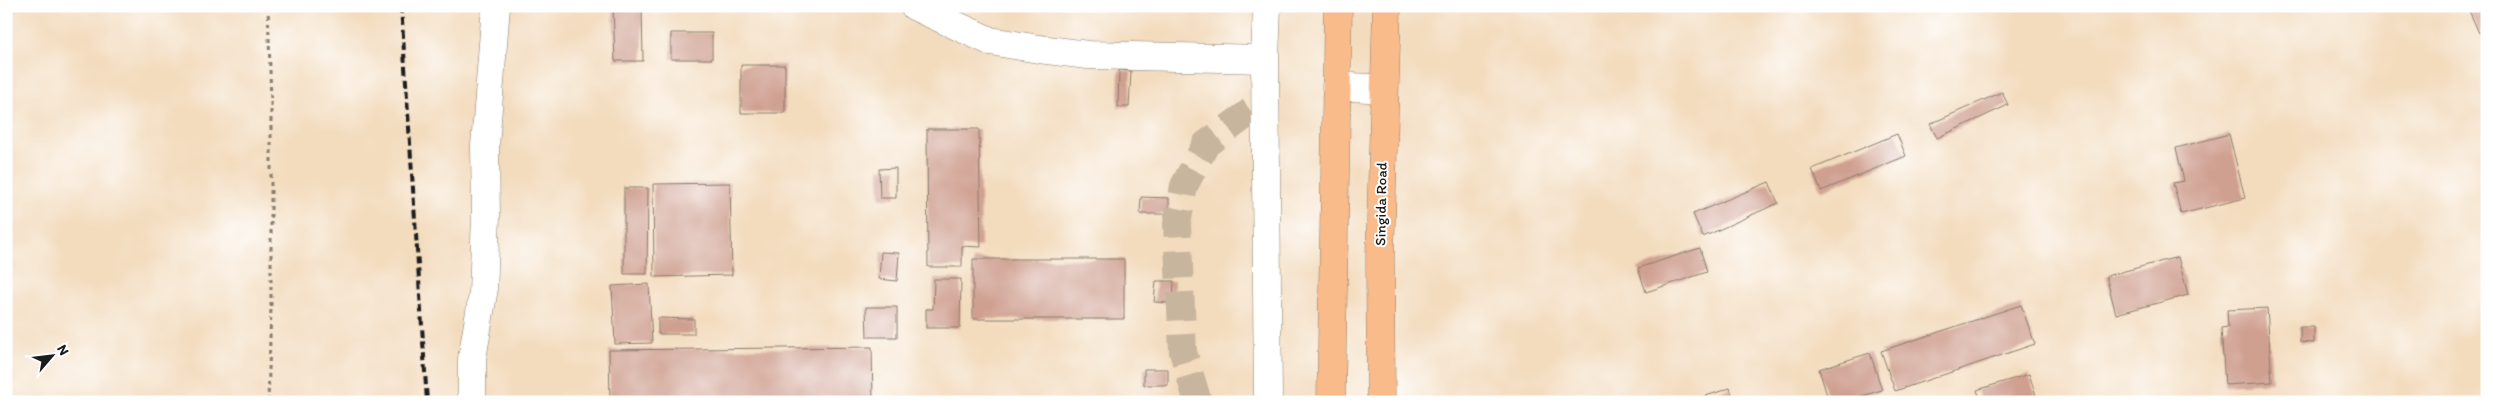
<svg xmlns="http://www.w3.org/2000/svg" width="2493" height="408" font-family="Itim,sans-serif">
<rect width="100%" height="100%" fill="#fff"/>
<filter id="ink" filterUnits="userSpaceOnUse"><feTurbulence type="fractalNoise" baseFrequency=".02" numOctaves="2"/><feDisplacementMap in="SourceGraphic" scale="10" xChannelSelector="R" yChannelSelector="G"/><feConvolveMatrix kernelMatrix="1 2 1 2 8 2 1 2 1" color-interpolation-filters="sRGB"/></filter>
<filter id="wash" filterUnits="userSpaceOnUse"><feTurbulence type="fractalNoise" baseFrequency=".0096" numOctaves="4" result="noise"/><feDisplacementMap in="SourceGraphic" scale="20" xChannelSelector="R" yChannelSelector="G"/><feGaussianBlur stdDeviation="1.12" result="paint"/><feColorMatrix in="noise" values="0 0 0 0 0 0 0 0 0 0 0 0 0 0 0 0 0 1.4 0 .05"/><feComposite in="paint" operator="in"/></filter>
<g filter="url(#wash)">
<rect width="100%" height="100%" fill="#f3dbbd"/>
<g id="blocks">
<!-- building -->
<path fill="#cf9f8f" d="M613,6h29l1,55h-28z
M2467,6h20v24l-8,3z
M671,33h41v26h-41z
M741,65h44v48h-44z
M1119,70l12,1 -2,36h-11z
M2002,92l6,13 -71,33 -7,-14z
M927,129h52l2,118 -19,-1v21h-34z
M1897,134l9,22 -85,35 -9,-22z
M2229,134l16,64 -64,16 -8,-31 11,-2 -8,-33z
M896,168v30h-16l-1,-29z
M1769,182l9,21 -75,34 -10,-23z
M730,183l2,92 -78,2 -1,-93z
M624,188h24l-1,86h-23z
M1141,197l28,1v16h-29z
M1700,248l7,24 -61,20 -8,-24z
M881,252l18,1 -2,28 -18,-2z
M2178,257l10,38 -72,19 -10,-38z
M973,259h151v60h-151z
M934,279h27l-1,49h-34v-19h7z
M1156,281h18l-1,22 -19,-1z
M649,284l3,59 -37,1 -3,-58z
M2021,305l14,39 -140,47 -14,-40z
M866,307h31v30h-30z
M2267,308l5,74 -47,3 -4,-57 7,-1 -1,-17z
M658,318l36,1v15h-36z
M2300,327h14v16l-14,-1z
M872,347l1,55h-263l-1,-52z
M1870,353l12,37 -40,12h-13l-10,-33z
M1144,369h24v16h-24z
M2029,374l9,28h-57l-4,-12z
M1730,388l4,14h-43v-1z"/>
</g>
</g>
<g filter="url(#ink)">
<use href="#blocks" fill-opacity="0" stroke="#887c6c" stroke-width="1"/>
<g fill="none" stroke-linecap="round" stroke-linejoin="round">
<!-- minor-tunnel -->
<path stroke="#c8b59d" stroke-width="28" stroke-dasharray="28 14" stroke-linecap="butt" d="M1198,402l-15,-50 -6,-128 7,-38 22,-42 61,-44"/>
<!-- minor casing -->
<g stroke="#887c6c" stroke-width="29">
<path id="minor" d="M914,6l76,35 49,8 49,6 177,4
M1267,6l-2,53 3,343
M1336,86l48,3
M472,402v-43l11,-65 3,-78 -1,-70 11,-140"/>
</g>
<!-- highway casing -->
<g stroke="#887c6c" stroke-width="29">
<path id="highway" d="M1331,402l7,-396
M1381,402l-1,-144 7,-252"/>
</g>
<!-- path -->
<path stroke="#887c6c" stroke-width="3" stroke-dasharray="4 4" stroke-linecap="butt" d="M268,6l3,96v205l-3,95"/>
<!-- minor -->
<use href="#minor" stroke="#fff" stroke-width="28"/>
<!-- highway -->
<use href="#highway" stroke="#fabb8b" stroke-width="28"/>
<!-- rail -->
<path stroke="#1c1c1c" stroke-width="4" stroke-dasharray="8 4" stroke-linecap="butt" d="M401,6l26,396"/>
</g>
</g>
<g text-anchor="middle" stroke-width="4" stroke-linejoin="round" paint-order="stroke">
<!-- street labels -->
<g font-size="15" fill="#1c1c1c" stroke="#fff">
<text transform="translate(1381 204) rotate(-89)" y="5">Singida Road</text>
</g>
</g>
<!-- margin -->
<rect width="2493" height="408" fill="none" stroke="#fff" stroke-width="25"/>
<!-- north arrow -->
<g transform="translate(52 356) rotate(62)" stroke="#ffffff" stroke-width="4" paint-order="stroke">
<path d="M0-4L9 19L0 12L-9 19Z" fill="#1c1c1c"/>
<text y="-8" font-size="14" font-weight="bold" text-anchor="middle" fill="#1c1c1c">N</text>
</g>
</svg>
